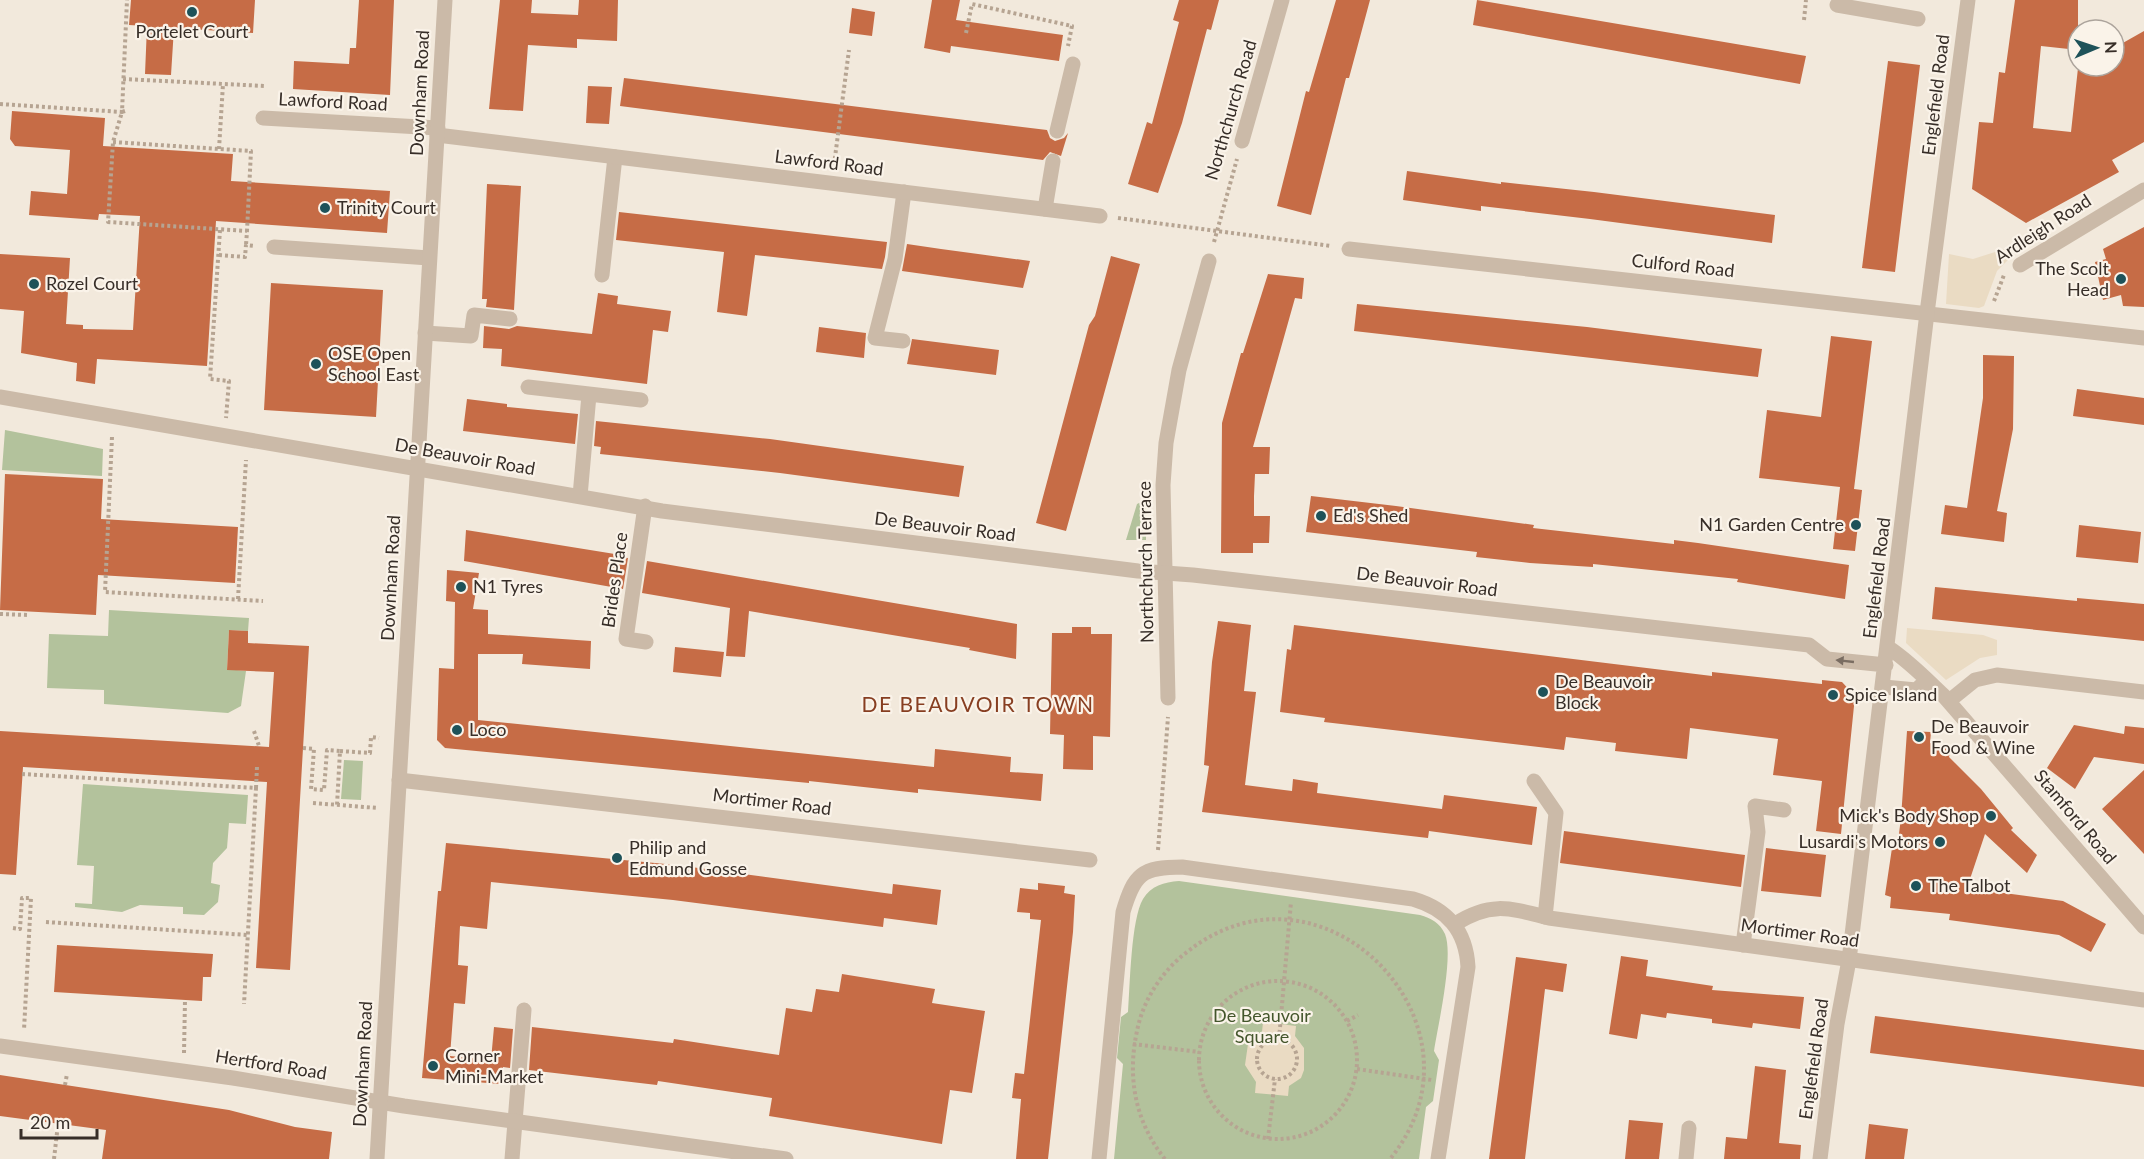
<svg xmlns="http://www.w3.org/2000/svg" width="2144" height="1159" font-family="Lato,sans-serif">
<rect width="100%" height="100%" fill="#f2e9dc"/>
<!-- green -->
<path fill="#b3c29c" d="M5,430l98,19 -1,27 -100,-6z
M1143,501l3,4v35h-20l11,-36z
M109,610l140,8 -1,13 -19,-1 -2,39 19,2 -5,35 -13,7 -124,-9v-14l-57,-2 2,-54 59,2z
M344,760l19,1 -2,39 -20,-1z
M83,784l165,11 -2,29 -17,-1 -2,25 -14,15 -2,20 9,2 -2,17 -14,13 -21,-1v-7l-43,-2 -18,7 -47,-5v-4l17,1 2,-38 -17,-1z
M1179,881l241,34c11,3 20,8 25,19 9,22 -7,91 -11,117l5,9 -6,41 -7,6 -7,52h-305l9,-95 -6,-6 4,-41 7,-5c2,-26 3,-93 15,-113 8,-13 21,-17 36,-18z"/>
<!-- plaza -->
<path fill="#eadbc3" d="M2014,246v8l-17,17 -13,35 -5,2 -33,-4 3,-50 24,5z
M1907,628l76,7 14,5v15l-17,3 -34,22 -40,-37z
M1263,1022l33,4 -1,10 9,12v22l-3,8 -12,8 -1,10 -33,-3 1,-11 -11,-17 3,-21 14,-12z"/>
<!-- building -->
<path fill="#c66c46" d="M131,0h124l-2,33 -79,-5 -3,47 -26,-1 2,-48 -18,-1z
M359,0h35l-4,95 -97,-6 1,-28 55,3 1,-16h6z
M500,0h32l-1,13 47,2 1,-15h39l-1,41 -40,-2v9l-49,-3 -5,66 -34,-2z
M932,0h28l-4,20 107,15 -4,26 -108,-15 -1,7 -26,-5z
M1179,0h40l-8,30 -4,-1 -25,94 -24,70 -30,-9 19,-62 5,2 27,-102 -6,-2z
M1336,0h34l-21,78h-3l-35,137 -34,-9 29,-115 3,1z
M1477,0l329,56 -6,28 -327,-59z
M2015,0h63v50l-37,-4 -8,82 38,4 7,-64 36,-2v-18l30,-17v111l-32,18 7,12 -93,51 -54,-34 7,-67 14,1 6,-51 6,1z
M852,8l23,4 -3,24 -23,-3z
M1888,61l32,4 -25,207 -33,-4z
M624,78l423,52 3,8 5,3 9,-3 4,-5 -7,23 -11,-4 -7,8 -423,-54z
M588,86l24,1 -3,37 -23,-1z
M12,111l93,7 -2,28 130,8 -2,27 159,10 -3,42 -171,-12 -9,145 -110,-7 -2,25 -19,-3 1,-18 -56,-10 3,-42 -24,-2v-55l70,4 -4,66 17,1v4l50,1 7,-114 -41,-2 -1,6 -69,-5 2,-24 36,3 3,-44 -55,-4 -5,-7z
M1407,171l94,13v-2l93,10 181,23 -3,28 -182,-24 -109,-13v5l-78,-11z
M487,184l34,2 -7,124 -28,-3 1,-8h-5z
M619,212l268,30 -2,15 -3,12 -127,-14 -8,61 -30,-4 7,-60 -108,-12z
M2144,227v80l-21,-1 -2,-11 -18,5 -8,-38 11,-3 -3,-10z
M907,244l34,5 89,12 -7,27 -121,-17z
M1111,256l29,8 -74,267 -30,-8 53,-198 6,-9z
M1268,274l36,4 -2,21 -7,-1 -42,149h17l-1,27h-14l-1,22v20h16l-1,27h-16v10h-32l1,-130 19,-70h2z
M271,283l112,7 -7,127 -112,-7z
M598,293l20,3 -1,8 54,7 -3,21 -15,-2 -6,54 -146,-18 1,-17 -19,-1 1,-22 25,3 8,-3 75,8z
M1357,304l230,23 175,22 -4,28 -404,-46z
M819,327l47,6 -2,25 -48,-6z
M1831,336l41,5 -18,148 8,1 -7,61 -22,-2 7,-62 -81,-9 8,-68 54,7z
M912,339l87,11 -3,25 -89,-11z
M1983,355l31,1 -1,73 -16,82 10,2 -3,29 -63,-8 4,-29 22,3 16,-110z
M2077,389l67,9v27l-71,-9z
M467,399l40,5v3l71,7 -3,30 -112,-13z
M596,421l174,18 194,27 -5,31 -179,-24 -180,-19 1,-7 -7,-1z
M5,474l98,5 -2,40 137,8 -3,56 -137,-8 -2,40 -96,-5z
M1311,496l85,10 138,19 -1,3 141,16v-4l24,3 151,22 -4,34 -108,-17 1,-3 -145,-15v3l-63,-4 -54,-6 1,-5 -171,-20z
M2079,525l62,7 -3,31 -62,-6z
M466,530l155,25v2l7,1 -5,31 -159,-28z
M647,561l370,63 -1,35 -47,-9 1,-2 -221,-37 -4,46 -19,-1 4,-48 -88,-15z
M447,570l32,3 -6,36 15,1v24l103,7 -1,28 -68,-5 1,-10h-45v66l456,47 1,-18 76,8 -1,15 33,2 -2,27 -123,-12v4l-109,-12v2l-364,-35 -8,-8 2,-72 15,1 1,-67 -9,-1z
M1935,587l142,14v-3l67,6v37l-212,-22z
M1218,621l33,4 -7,66 12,1 -11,93 47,6 1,-12 25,4 -1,10 125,16 2,-14 93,12 -5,38 -103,-14 -1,7 -226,-26 7,-46 -5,-1 8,-103z
M1294,625l418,51v-4l110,12v-4l20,2 13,14 -14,138 -25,-3 6,-50 -49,-6 5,-36 -88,-11 -3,31 -72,-8 1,-8 -50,-6 -2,13 -240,-28 1,-4 -45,-6 7,-63 4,1z
M1072,627h19v7h21l-2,103 -17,-1v34l-30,-1 1,-34 -14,-1 2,-101h20z
M229,630l19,1v12l61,3 -19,324 -34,-2 11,-186 -244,-15 -7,108 -16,-1v-143l269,16 5,-75 -47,-2z
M675,647l49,5 -3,25 -48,-5z
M2074,725l50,9 1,-8 19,2v36l-50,-7 -19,32 -28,-21z
M1907,731l24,1 -1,11 21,4 -2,10 32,32 32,39 -2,2 26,25 -10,18 -42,-39 -18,54 96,13 43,23 -15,28 -32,-17 -110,-15 1,-6 -60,-6 1,-11 -6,-2 7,-47 5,1 4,-31z
M2144,770v84l-42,-45z
M1564,831l181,24 -4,32 -181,-24z
M446,843l230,22 216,29 1,-10 48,6 -4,35 -53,-7 -1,9 -210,-27 -182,-18 -4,47 -27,-3 -2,39 10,1 -3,38 -11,-1 -4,53 41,4 3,-33 19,2 -3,39 -7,-1 -2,17 -79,-6 16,-187h3z
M1766,848l60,7 -5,42 -60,-6z
M1038,883l27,3 -1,7 11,2 -2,37 -25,227h-32l5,-60 -9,-1 3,-25 9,1 17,-154 -11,-1v-6l-13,-1 3,-24 18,2z
M57,945l156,9 -2,23h-8l-1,24 -148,-9z
M1621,956l27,4 -2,16 67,10 -1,4 92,7 -4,32 -47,-6 -1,5 -40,-5v-4l-45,-6 -1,5 -25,-4 -4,25 -28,-5z
M1516,957l51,7 -4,28 -18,-3 -20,170h-36z
M842,974l93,15 -3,14 53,8 -13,82 -22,-3 -8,54 -173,-28 3,-18 -114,-17 -1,4 -128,-15 3,-43 141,16 1,-4 105,16 7,-47 26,4 4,-23 23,3z
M1875,1016l269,34v37l-274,-34z
M1755,1066l31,4 -7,73 22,2 -1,14h-76l2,-22 21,2z
M0,1075l229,35 66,17 37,5 -3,27h-227l4,-29 -106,-14z
M1629,1120l34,3 -4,36h-34z
M1869,1124l39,5 -4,30h-39z"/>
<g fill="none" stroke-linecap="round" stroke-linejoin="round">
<!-- path -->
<path stroke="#b6a492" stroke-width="4" stroke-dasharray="3 3" stroke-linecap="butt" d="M1804,20l2,-20
M966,33l6,-29 100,22 -4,20
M123,79l142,7
M0,104l122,8 5,-112
M125,111l-3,1 -9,30 -5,80 139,9 -1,14
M113,142l138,9 -4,80
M219,149l4,-65
M834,165l15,-115
M1118,218l213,28
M220,230l-10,149 19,2 -3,37
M1214,242l23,-83
M219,255l26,2 1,-12 9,1
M1994,301l10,-26
M112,437l-7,155 158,9
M238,599l8,-139
M0,614l28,1
M254,731l5,15
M303,748l11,1 -3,40 13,1 3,-40 13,1 -3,54
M340,751l30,2 1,-16 8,1
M22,774l234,14 -12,216
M256,788l1,-21
M313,803l65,5
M1158,850l10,-133
M46,922l202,13
M13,928l7,1 2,-31h9l-7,132
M1199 1060a79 79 0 1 1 158 0a79 79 0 1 1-158 0Z
M1347,1021l11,-6
M1279,1039l12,-137
M1257 1059a20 20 0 1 1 40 0a20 20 0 1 1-40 0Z
M1133,1044l66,8
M184,1053l1,-53
M1357,1069l75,11
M65,1085l2,-11
M1268,1139l7,-60
M54,1159l4,-35
M1165,1159c-30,-37 -38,-82 -28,-128 6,-31 25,-60 50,-79 136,-108 312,74 203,207"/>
<!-- service -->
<path stroke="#cbbaa8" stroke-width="15" d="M1057,131l16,-67
M1045,209l8,-48
M274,247l155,11
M602,275l13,-118
M425,333l46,3 3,-21 36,4
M903,341l-28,-3 20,-79 9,-67
M528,387l113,13
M580,496l9,-101
M645,506l-19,133 20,3
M1534,781l22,32 -11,104
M1743,945l15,-113 -3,-26 29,4
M512,1159l12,-149
M1686,1159l3,-31"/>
<!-- pedestrian -->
<path stroke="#cbbaa8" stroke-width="15" d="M1837,5l81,14"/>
<!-- minor -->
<path stroke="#cbbaa8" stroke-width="15" d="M263,118l175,10
M437,135l663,81
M1242,141l40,-141
M1349,249l795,89
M2020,265l124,-75
M1889,648c21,14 36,30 54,47l201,232
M1884,687l32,3 10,-9
M1168,698l-5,-213 3,-42 13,-73 30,-109
M1949,701l26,-21 22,-5 147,17
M399,780l691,80
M1455,924c36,-23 55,-16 94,-6l595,82
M0,1046l233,32 171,28 382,53
M1099,1159l24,-247c11,-38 19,-45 59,-45l231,32c34,10 53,31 55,68l-30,192"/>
<!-- tertiary -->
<path stroke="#cbbaa8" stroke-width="15" d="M0,397l662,114 476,60 55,4 616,70 18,14 59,6
M377,1159l68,-1159
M1820,1159l17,-135 12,-64 78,-647 41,-313"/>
</g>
<!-- one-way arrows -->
<defs><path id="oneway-solid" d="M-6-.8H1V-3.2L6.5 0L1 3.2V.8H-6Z" transform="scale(1.5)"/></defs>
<use fill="#7a6d62" href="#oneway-solid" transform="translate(1845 661) rotate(-174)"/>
<!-- markers -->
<g fill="#1e5259" stroke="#faf3e9" stroke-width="2">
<circle cx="192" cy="12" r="6"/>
<circle cx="325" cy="208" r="6"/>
<circle cx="2121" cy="279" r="6"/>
<circle cx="34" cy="284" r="6"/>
<circle cx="316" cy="364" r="6"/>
<circle cx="1321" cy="516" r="6"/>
<circle cx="1856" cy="525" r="6"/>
<circle cx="461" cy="587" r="6"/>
<circle cx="1543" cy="692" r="6"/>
<circle cx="1833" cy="695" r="6"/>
<circle cx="457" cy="730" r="6"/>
<circle cx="1919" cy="737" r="6"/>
<circle cx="1991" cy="816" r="6"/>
<circle cx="1940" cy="842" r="6"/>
<circle cx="617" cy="858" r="6"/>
<circle cx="1916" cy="886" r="6"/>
<circle cx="433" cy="1066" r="6"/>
</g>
<g text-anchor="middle" stroke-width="4.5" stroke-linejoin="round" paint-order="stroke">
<!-- poi labels -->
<g font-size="18" fill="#372e28" stroke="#faf3e9" text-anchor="start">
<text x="192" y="38" text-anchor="middle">Portelet Court</text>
<text x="337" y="214">Trinity Court</text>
<text x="2109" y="275" text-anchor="end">The Scolt<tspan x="2109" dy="21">Head</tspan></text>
<text x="46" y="290">Rozel Court</text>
<text x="328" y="360">OSE Open<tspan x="328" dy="21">School East</tspan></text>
<text x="1333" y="522">Ed's Shed</text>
<text x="1844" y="531" text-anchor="end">N1 Garden Centre</text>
<text x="473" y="593">N1 Tyres</text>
<text x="1555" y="688">De Beauvoir<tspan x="1555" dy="21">Block</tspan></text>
<text x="1845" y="701">Spice Island</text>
<text x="1931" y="733">De Beauvoir<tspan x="1931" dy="21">Food &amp; Wine</tspan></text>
<text x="469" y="736">Loco</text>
<text x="1979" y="822" text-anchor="end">Mick's Body Shop</text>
<text x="1928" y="848" text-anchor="end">Lusardi's Motors</text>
<text x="629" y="854">Philip and<tspan x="629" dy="21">Edmund Gosse</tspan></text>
<text x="1928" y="892">The Talbot</text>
<text x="445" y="1062">Corner<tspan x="445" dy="21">Mini-Market</tspan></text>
</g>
<!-- street labels -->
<g font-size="18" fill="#372e28" stroke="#faf3e9">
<text transform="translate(420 93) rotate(-87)" y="6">Downham Road</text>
<text transform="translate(1936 95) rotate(-83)" y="6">Englefield Road</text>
<text transform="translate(333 102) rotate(3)" y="6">Lawford Road</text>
<text transform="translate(1231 110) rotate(-74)" y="6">Northchurch Road</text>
<text transform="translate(829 163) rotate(7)" y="6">Lawford Road</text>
<text transform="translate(2043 229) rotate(-33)" y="6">Ardleigh Road</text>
<text transform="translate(1683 266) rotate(6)" y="6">Culford Road</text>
<text transform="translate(465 457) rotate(10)" y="6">De Beauvoir Road</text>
<text transform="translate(945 527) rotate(7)" y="6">De Beauvoir Road</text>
<text transform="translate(1146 562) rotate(-91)" y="6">Northchurch Terrace</text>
<text transform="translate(391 578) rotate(-87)" y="6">Downham Road</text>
<text transform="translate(1877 578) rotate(-83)" y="6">Englefield Road</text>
<text transform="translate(615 580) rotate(-82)" y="6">Brides Place</text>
<text transform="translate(1427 582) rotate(7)" y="6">De Beauvoir Road</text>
<text transform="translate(772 802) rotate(7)" y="6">Mortimer Road</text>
<text transform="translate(2075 817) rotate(50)" y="6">Stamford Road</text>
<text transform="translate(1800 933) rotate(8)" y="6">Mortimer Road</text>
<text transform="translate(1814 1059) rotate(-82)" y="6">Englefield Road</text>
<text transform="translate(363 1064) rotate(-87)" y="6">Downham Road</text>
<text transform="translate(271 1065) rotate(9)" y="6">Hertford Road</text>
</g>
<!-- park labels -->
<g font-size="18" fill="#44562c" stroke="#faf3e9">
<text x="1262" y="1022">De Beauvoir<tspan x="1262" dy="21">Square</tspan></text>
</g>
<!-- quarter labels -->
<g font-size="21" letter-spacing="1.5" fill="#873e21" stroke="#faf3e9">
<text x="978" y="712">DE BEAUVOIR TOWN</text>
</g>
</g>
<!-- north arrow -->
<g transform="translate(2096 48) rotate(88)"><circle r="28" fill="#faf3e9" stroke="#aca49c" stroke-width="1.5"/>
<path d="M0-4.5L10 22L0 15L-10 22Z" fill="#1e5259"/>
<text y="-9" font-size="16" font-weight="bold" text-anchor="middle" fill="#372e28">N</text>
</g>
<!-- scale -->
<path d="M21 1129v9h76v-9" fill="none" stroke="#372e28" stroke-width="3"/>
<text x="30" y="1129" font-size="18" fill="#372e28" stroke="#faf3e9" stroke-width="4.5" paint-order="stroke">20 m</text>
</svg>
